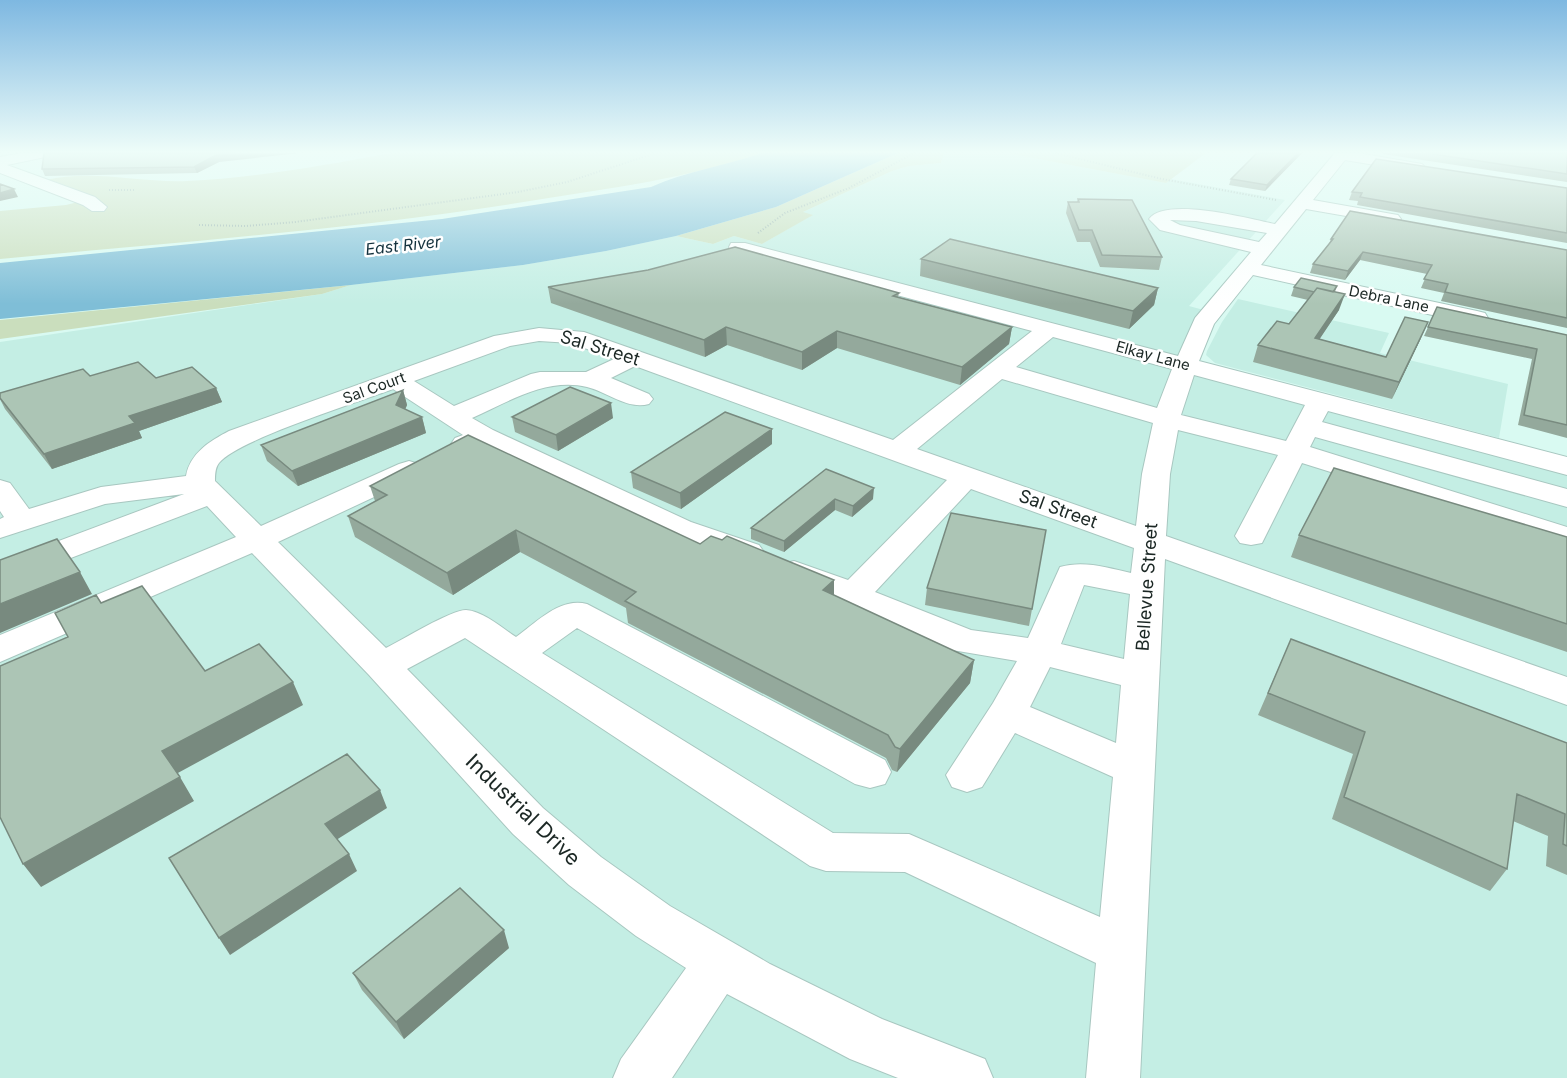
<svg xmlns="http://www.w3.org/2000/svg" width="1567" height="1078" font-family="Inter,sans-serif">
<rect width="100%" height="100%" fill="#d9faf2"/>
<!-- built -->
<path fill="#c4eee4" d="M944,153h63l159,30 5,-4 114,21 -96,106 22,6 -25,52 381,102v612h-1567v-736l322,-48 29,-9 172,-20 83,-14 70,-15 37,8 21,-8 28,8 50,-29 -11,-2 91,-42 17,-5 32,-3z
M1238,299l151,34 -9,20 128,31 -9,54 -284,-75 -9,-8 1,-4 15,-29z"/>
<!-- green -->
<path fill="#cadebd" d="M392,153h370c-73,25 -150,35 -226,47 -177,29 -357,42 -536,59v-48l66,-6 28,-7 -48,-18c46,-11 94,3 141,1 69,-3 138,-16 205,-28z
M898,153h46l-3,10 -32,3 -17,5 -89,41 10,3 -51,29 -28,-8 -21,8 -37,-8 100,-29z
M1007,153h199l-40,30z
M351,285l-29,9 -322,45v-19z"/>
<!-- water -->
<path fill="#7fbed7" d="M762,153h136l-122,54 -100,29 -70,15 -83,14 -172,20 -351,34v-56l442,-44 209,-32c35,-16 74,-21 111,-34z"/>
<g fill="none" stroke-linecap="round" stroke-linejoin="round">
<!-- minor casing -->
<g stroke="#a8c7c0" stroke-width="2">
<path id="minor" d="M22,153h30l-2,3 -43,9 88,32 12,10 -3,4h-12l-9,-6 -83,-32v-16z
M1335,153h23l64,11 3,3 -8,5 -72,-12 -32,40 79,14 6,1 3,4 -3,4 -6,1 -86,-15 -45,56 216,46 8,2 3,5 -3,5 -8,2 -224,-50 -39,49 -15,37 368,96v18l-239,-64 -6,11 245,67v18l-252,-70 -5,10 257,80v19l-265,-83 -40,80 -11,2 -11,-2 -5,-7 43,-81 -100,-25 -8,44 -4,62 401,141v28l-402,-146 -25,519h-54l10,-115 -191,-91 -79,-1 -16,-5 -345,-228 -58,31 136,139 58,49 69,49 100,58 112,55 103,40 8,19h-95l-48,-19 -123,-65 -55,84h-59l8,-19 65,-91 -50,-32 -67,-51 -56,-51 -144,-159 -117,-122 -252,109v-27l236,-98 -29,-31 -207,79v-22l184,-69 -79,10 -105,34v-19l4,-2 -4,-6v-31l10,3 19,26 72,-22 85,-11c4,-23 24,-35 43,-45l265,-95 45,-8 45,4 309,108 139,-109 -301,-80 -2,-4 2,-4h14l433,113 17,-38 56,-66 -91,-22 -11,-11c17,-23 101,0 126,5zM1170,220l26,1 71,12 -8,9 -79,-17zM1053,337l119,32 -15,39 -141,-41zM539,341l32,2 43,16 -28,13h-46l-9,2 -77,32 -40,-25 96,-35zM635,366l312,114 -99,100 -54,-19 -12,3 -4,7 4,7 170,72 65,11 -24,42 -47,72 6,12 15,5 15,-5 33,-54 98,44 -13,140 -191,-83 -76,-1 -291,-180 35,-25 278,156 15,4 15,-4 6,-12 -6,-12 -298,-156c-27,-7 -50,18 -71,33 -14,-9 -33,-26 -50,-27 -15,0 -64,30 -80,38l-108,-106 141,-66 4,-6 -4,-6 -10,-3 -10,3 -138,62 -46,-45c0,-6 0,-13 4,-18 18,-23 140,-61 174,-74l70,46 -8,3 -4,6 4,6 10,2 18,-6 186,90 68,23 11,3 11,-3 5,-7 -5,-7 -68,-23 -198,-92 -21,-12c36,-16 75,-41 115,-31 21,5 40,23 62,17l4,-5 -4,-5 -38,-16zM1194,375l111,30 -19,36 -105,-26zM1002,379l151,44 -11,51 -6,52 -219,-77zM971,489l163,59 -3,25c-23,-5 -47,-13 -71,-6l-32,71 -57,-8 -96,-38zM1084,585l46,9 -6,65 -63,-15zM1050,667l71,18 -5,58 -86,-36z"/>
</g>
<!-- path -->
<path stroke="#96afa9" stroke-width="2" stroke-dasharray="1 2" stroke-linecap="butt" d="M1055,153l107,26 114,21
M109,190h27
M199,225l47,1 49,-4 223,-30 49,-10 89,-29
M758,233l27,-20 64,-25 65,-35"/>
<!-- minor -->
<use href="#minor" fill="#fff" fill-rule="evenodd"/>
</g>
<!-- wall -->
<path fill="#94a99c" d="M1302,153l-37,38 -36,-6 2,-6z
M1383,153h184v29l-184,-28z
M219,162l-22,11 -152,3 -3,-7z
M1567,188v55l-210,-38 1,-4 -9,-1 3,-8z
M1078,199l84,58 -3,13 -59,-3 -10,-25h-13l-11,-29 2,-11h9z
M1331,239l236,11v78l-126,-27 3,-8 -23,-5 6,-14 -67,-14 -15,20 -35,-7 3,-9 16,-20z
M921,259l237,29 -4,17 -25,24 -209,-53z
M1337,286l-2,6 4,18 -20,29 67,18 35,-19 -29,61 -139,-37 5,-17 31,-21 19,-24 -17,-4 3,-9z
M548,287l351,6 -1,4 114,30 -3,17 -49,41 -123,-37 -35,22 -75,-25 -22,12 -154,-54z
M1437,307l130,28v103l-49,-13 14,-66 -108,-23z
M90,376l66,2 60,10 6,14 -83,29 3,7 -90,31 -47,-60 -5,-10v-6z
M403,390l4,15 -2,5 17,7 4,16 -128,53 -31,-25 -6,-16z
M512,417l101,1 -55,33 -43,-19z
M772,444l-91,65 -48,-21 -2,-16z
M826,469l47,30 -21,18 -17,-7 -51,42 -33,-13v-11z
M370,486l330,58 22,-4 112,40v15l140,65 -4,23 -73,89 -5,-2 -6,-12 -258,-135 -2,-15 -106,-56 -67,43 -98,-58 -7,-21 27,-15z
M1299,535l268,2v115l-276,-95z
M927,588l105,21 -3,17 -104,-21z
M1291,639l276,104v132l-21,-9 2,-30 -35,-15 -6,48 -17,22 -158,-72 21,-65 -95,-39z
M509,948l-105,91 -42,-49 -9,-17z"/>
<!-- shaded-wall -->
<path fill="#788a7f" d="M235,153h65l-81,9 -22,11 -3,-6 22,-12z
M1298,153h4l-37,38 2,-6z
M14,189l4,8 -18,4v-8z
M1363,252l-3,8 -15,20 3,-9z
M1158,288l-4,17 -25,24 4,-18z
M1345,294l-6,16 -30,45 6,-17z
M1428,322l-7,16 -29,61 7,-17z
M726,327l1,18 -22,12 -1,-17z
M1012,327l-3,17 -49,41 2,-18z
M837,331v17l-35,22v-18z
M216,388l6,14 -83,29 3,7 -90,31 -8,-15 85,-38z
M403,390l4,15 -7,15 -4,-15z
M611,403l2,15 -55,33 -2,-16z
M422,417l4,16 -128,53 -6,-15z
M772,429v15l-91,65 -1,-16z
M874,488l-1,11 -21,18 1,-11z
M835,499v11l-51,42v-11z
M516,530l4,22 -67,43 -6,-22z
M80,572l12,22 -92,39v-29z
M834,580v22l-11,-12z
M974,660l-4,23 -73,89 3,-23z
M293,682l10,23 -127,69 -14,-23z
M180,777l14,24 -153,86 -18,-23z
M380,790l7,18 -54,34 -8,-18z
M349,854l8,17 -127,84 -11,-17z
M504,930l5,18 -105,91 -8,-17z"/>
<!-- building -->
<path fill="#acc5b5" stroke="#788a7f" stroke-width="1.5" d="M44,153h191l-19,2 -22,12 -152,2z
M1257,153h41l-31,32 -36,-6z
M1426,153h141v21z
M1376,159l191,29v45l-207,-36 2,-4 -10,-1z
M0,184l14,5 -14,4z
M1078,199l54,1 30,57 -60,-2 -10,-25h-13l-11,-28h11z
M1350,211l217,39v68l-122,-26 3,-8 -24,-5 8,-14 -69,-13 -15,19 -35,-7 20,-25h-2z
M950,239l208,49 -25,23 -212,-52z
M735,247l164,46 -6,3 119,31 -50,40 -125,-36 -35,21 -76,-25 -22,13 -156,-53 100,-17z
M1301,278l36,8 -4,6 -16,-4 -3,4 -20,-5z
M1317,288l28,6 -30,44 71,19 19,-40 23,5 -29,60 -141,-37 19,-24 12,3z
M1437,307l130,28v90l-43,-10 13,-66 -109,-22z
M138,362l18,16 36,-11 24,21 -87,28 6,7 -91,31 -44,-56v-5l83,-24 7,7z
M570,387l41,16 -55,32 -44,-18z
M403,390l-7,15 26,12 -130,54 -31,-26z
M725,412l47,17 -92,64 -49,-21z
M468,435l232,109 11,-8 11,4 5,-4 107,44 -11,10 151,70 -74,89 -5,-2 -7,-12 -263,-134 11,-9 -120,-62 -69,43 -99,-57 39,-21 -17,-9z
M1334,468l233,69v87l-268,-89z
M826,469l48,19 -21,18 -18,-7 -51,42 -33,-13z
M951,513l95,17 -14,79 -105,-21z
M57,539l23,33 -80,32v-44z
M142,586l63,85 54,-27 34,38 -131,69 18,26 -157,87 -23,-47v-151l68,-29 -13,-24 41,-18 5,8z
M1291,639l276,104v103l-4,-2 2,-30 -48,-20 -10,75 -163,-72 21,-65 -97,-39z
M347,754l33,36 -55,34 24,30 -130,84 -50,-80z
M460,888l44,42 -108,92 -43,-49z"/>
<!-- sky -->
<linearGradient id="sky" x2="0" y2="1"><stop stop-color="#7eb8e1"/><stop offset="0.5" stop-color="#eefdf9"/><stop offset="1" stop-color="#eefdf9" stop-opacity="0"/></linearGradient>
<rect width="1567" height="304" fill="url(#sky)"/>
<g text-anchor="middle" stroke-width="5" stroke-linejoin="round" paint-order="stroke">
<!-- far-street labels -->
<g font-size="15" fill="#1b2724" stroke="#fff">
<text transform="translate(1389 299) rotate(12)" y="5">Debra Lane</text>
<text transform="translate(1153 356) rotate(15)" y="5">Elkay Lane</text>
<text transform="translate(374 388) rotate(-20)" y="5">Sal Court</text>
</g>
<!-- far-water labels -->
<g font-size="16" font-style="italic" fill="#13313d" stroke="#fff">
<text transform="translate(403 245) rotate(-6)" y="6">East River</text>
</g>
<!-- street labels -->
<g font-size="18" fill="#1b2724" stroke="#fff">
<text transform="translate(600 348) rotate(17)" y="6">Sal Street</text>
<text transform="translate(1058 509) rotate(20)" y="6">Sal Street</text>
<text transform="translate(1147 587) rotate(-86)" y="6">Bellevue Street</text>
</g>
<!-- near-street labels -->
<g font-size="21" fill="#1b2724" stroke="#fff">
<text transform="translate(523 810) rotate(44)" y="7">Industrial Drive</text>
</g>
</g>
</svg>
